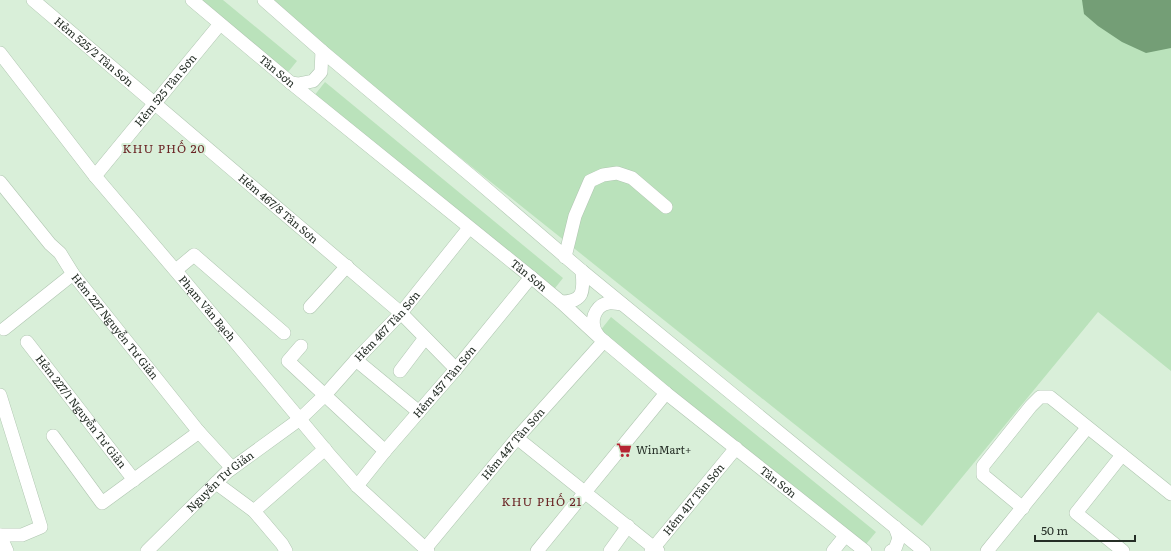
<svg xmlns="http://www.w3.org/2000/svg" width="1171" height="551" font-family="Literata,serif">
<rect width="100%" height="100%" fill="#d9efd9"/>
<!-- green -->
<path fill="#bae2bb" d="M192,0h31l74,61 -13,16z
M263,0h908v371l-73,-59 -176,214z
M325,82l238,196 -15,19 -238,-196z
M611,317l265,215 -14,17 -266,-213z"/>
<!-- water -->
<path fill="#749e76" d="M1082,0h89v48l-25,5 -24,-11 -24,-16 -14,-12z"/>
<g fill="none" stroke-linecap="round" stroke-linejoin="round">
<!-- minor casing -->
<g stroke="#b0c6b1" stroke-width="14">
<g id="minor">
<path id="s1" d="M33,0l368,313 55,56"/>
<path id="s2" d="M192,0l99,83 240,194 30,25 37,34 68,57 199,158"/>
<path d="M264,0l58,51 154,129 106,91 342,280"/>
<path id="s3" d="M0,53l95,123 86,101 147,176 29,33 71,65"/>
<path d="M291,83l7,1 15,-3 8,-9 1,-21"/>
<path id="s4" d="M95,176l125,-152"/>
<path id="s5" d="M0,182l50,62 10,9 13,21 126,158 33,36"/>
<path d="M565,257l10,-41 15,-35 13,-6 14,-2 15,5 34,29"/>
<path d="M176,270l18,-15 90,78"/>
<path d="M561,302c23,0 23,-11 21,-31"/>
<path d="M310,307l37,-41"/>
<path d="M4,329l69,-55"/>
<path d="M598,335c-2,-2 -4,-6 -4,-8 -3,-11 4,-23 15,-24 4,-1 9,1 13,1"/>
<path id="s6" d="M27,342l107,138"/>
<path d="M301,346l-13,15 97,90"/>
<path d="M356,360l63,52"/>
<path d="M400,371l25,-33"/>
<path d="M0,395l41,132 -19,8h-22"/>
<path d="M53,436l49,67 97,-71"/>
<path d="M517,438l141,113"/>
<path d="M1122,455l-46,58 47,38"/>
<path d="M216,483l38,28 28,33 4,7"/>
<path id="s7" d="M357,486l28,-35 71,-82 75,-92"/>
<path d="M1023,508l-40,-33v-9l48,-60 9,-9h10l121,97"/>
<path d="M254,511l71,-62"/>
<path d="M0,535l7,16"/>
<path id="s8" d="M425,549l92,-111 87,-97"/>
<path id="s9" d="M147,551l80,-79 73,-53 25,-24 31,-35 45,-47 68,-85"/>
<path d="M537,551l129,-158"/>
<path d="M610,551l18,-25"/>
<path id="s10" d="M651,551l85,-103"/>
<path d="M833,551l12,-15"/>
<path d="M891,551l4,-2 4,-11 -4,-11"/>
<path d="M987,551l100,-123"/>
</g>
</g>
<!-- minor -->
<use href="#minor" stroke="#fff" stroke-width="13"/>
</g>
<!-- icons -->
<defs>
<g id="supermarket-bare" transform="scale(1.2)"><path d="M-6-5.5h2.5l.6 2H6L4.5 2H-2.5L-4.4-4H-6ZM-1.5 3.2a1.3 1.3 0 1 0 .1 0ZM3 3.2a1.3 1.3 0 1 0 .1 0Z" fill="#b62533" stroke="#d9efd9" stroke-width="2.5" paint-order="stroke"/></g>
</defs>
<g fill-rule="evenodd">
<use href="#supermarket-bare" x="624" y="450"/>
</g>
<g text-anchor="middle" stroke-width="4" stroke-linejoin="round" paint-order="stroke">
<!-- street labels -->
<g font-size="11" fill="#252e26" stroke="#d9efd9">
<text dy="4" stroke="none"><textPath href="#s1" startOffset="80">Hẻm 525/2 Tân Sơn</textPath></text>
<text dy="4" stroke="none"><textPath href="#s2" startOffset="111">Tân Sơn</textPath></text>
<text dy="4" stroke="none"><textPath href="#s4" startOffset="111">Hẻm 525 Tân Sơn</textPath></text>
<text dy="4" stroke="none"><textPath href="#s1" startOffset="322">Hẻm 467/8 Tân Sơn</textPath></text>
<text dy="4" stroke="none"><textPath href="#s2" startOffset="435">Tân Sơn</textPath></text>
<text dy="4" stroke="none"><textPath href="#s3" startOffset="329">Phạm Văn Bạch</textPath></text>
<text dy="4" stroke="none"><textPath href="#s5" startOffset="185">Hẻm 227 Nguyễn Tư Giản</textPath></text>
<text dy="4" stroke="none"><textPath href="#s9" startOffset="330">Hẻm 467 Tân Sơn</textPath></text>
<text dy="4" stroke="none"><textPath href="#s7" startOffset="136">Hẻm 457 Tân Sơn</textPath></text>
<text dy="4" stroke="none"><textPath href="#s6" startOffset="88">Hẻm 227/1 Nguyễn Tư Giản</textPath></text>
<text dy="4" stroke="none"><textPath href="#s8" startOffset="137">Hẻm 447 Tân Sơn</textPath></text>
<text dy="4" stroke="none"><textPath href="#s9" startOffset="101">Nguyễn Tư Giản</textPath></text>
<text dy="4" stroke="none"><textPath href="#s2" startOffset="759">Tân Sơn</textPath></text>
<text dy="4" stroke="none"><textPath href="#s10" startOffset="67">Hẻm 417 Tân Sơn</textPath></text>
</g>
<!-- poi labels -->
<g font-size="11" fill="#252e26" stroke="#d9efd9" text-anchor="start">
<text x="636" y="454">WinMart+</text>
</g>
<!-- neighbourhood labels -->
<g font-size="12" letter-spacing="1" fill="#6a2425" stroke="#d9efd9">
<text x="164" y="153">KHU PHỐ 20</text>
<text x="542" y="506">KHU PHỐ 21</text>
</g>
</g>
<!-- scale -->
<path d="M1035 535v6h100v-6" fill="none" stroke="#252e26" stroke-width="2"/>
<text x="1041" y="535" font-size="12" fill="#252e26" stroke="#d9efd9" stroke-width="3" paint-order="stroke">50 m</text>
</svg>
